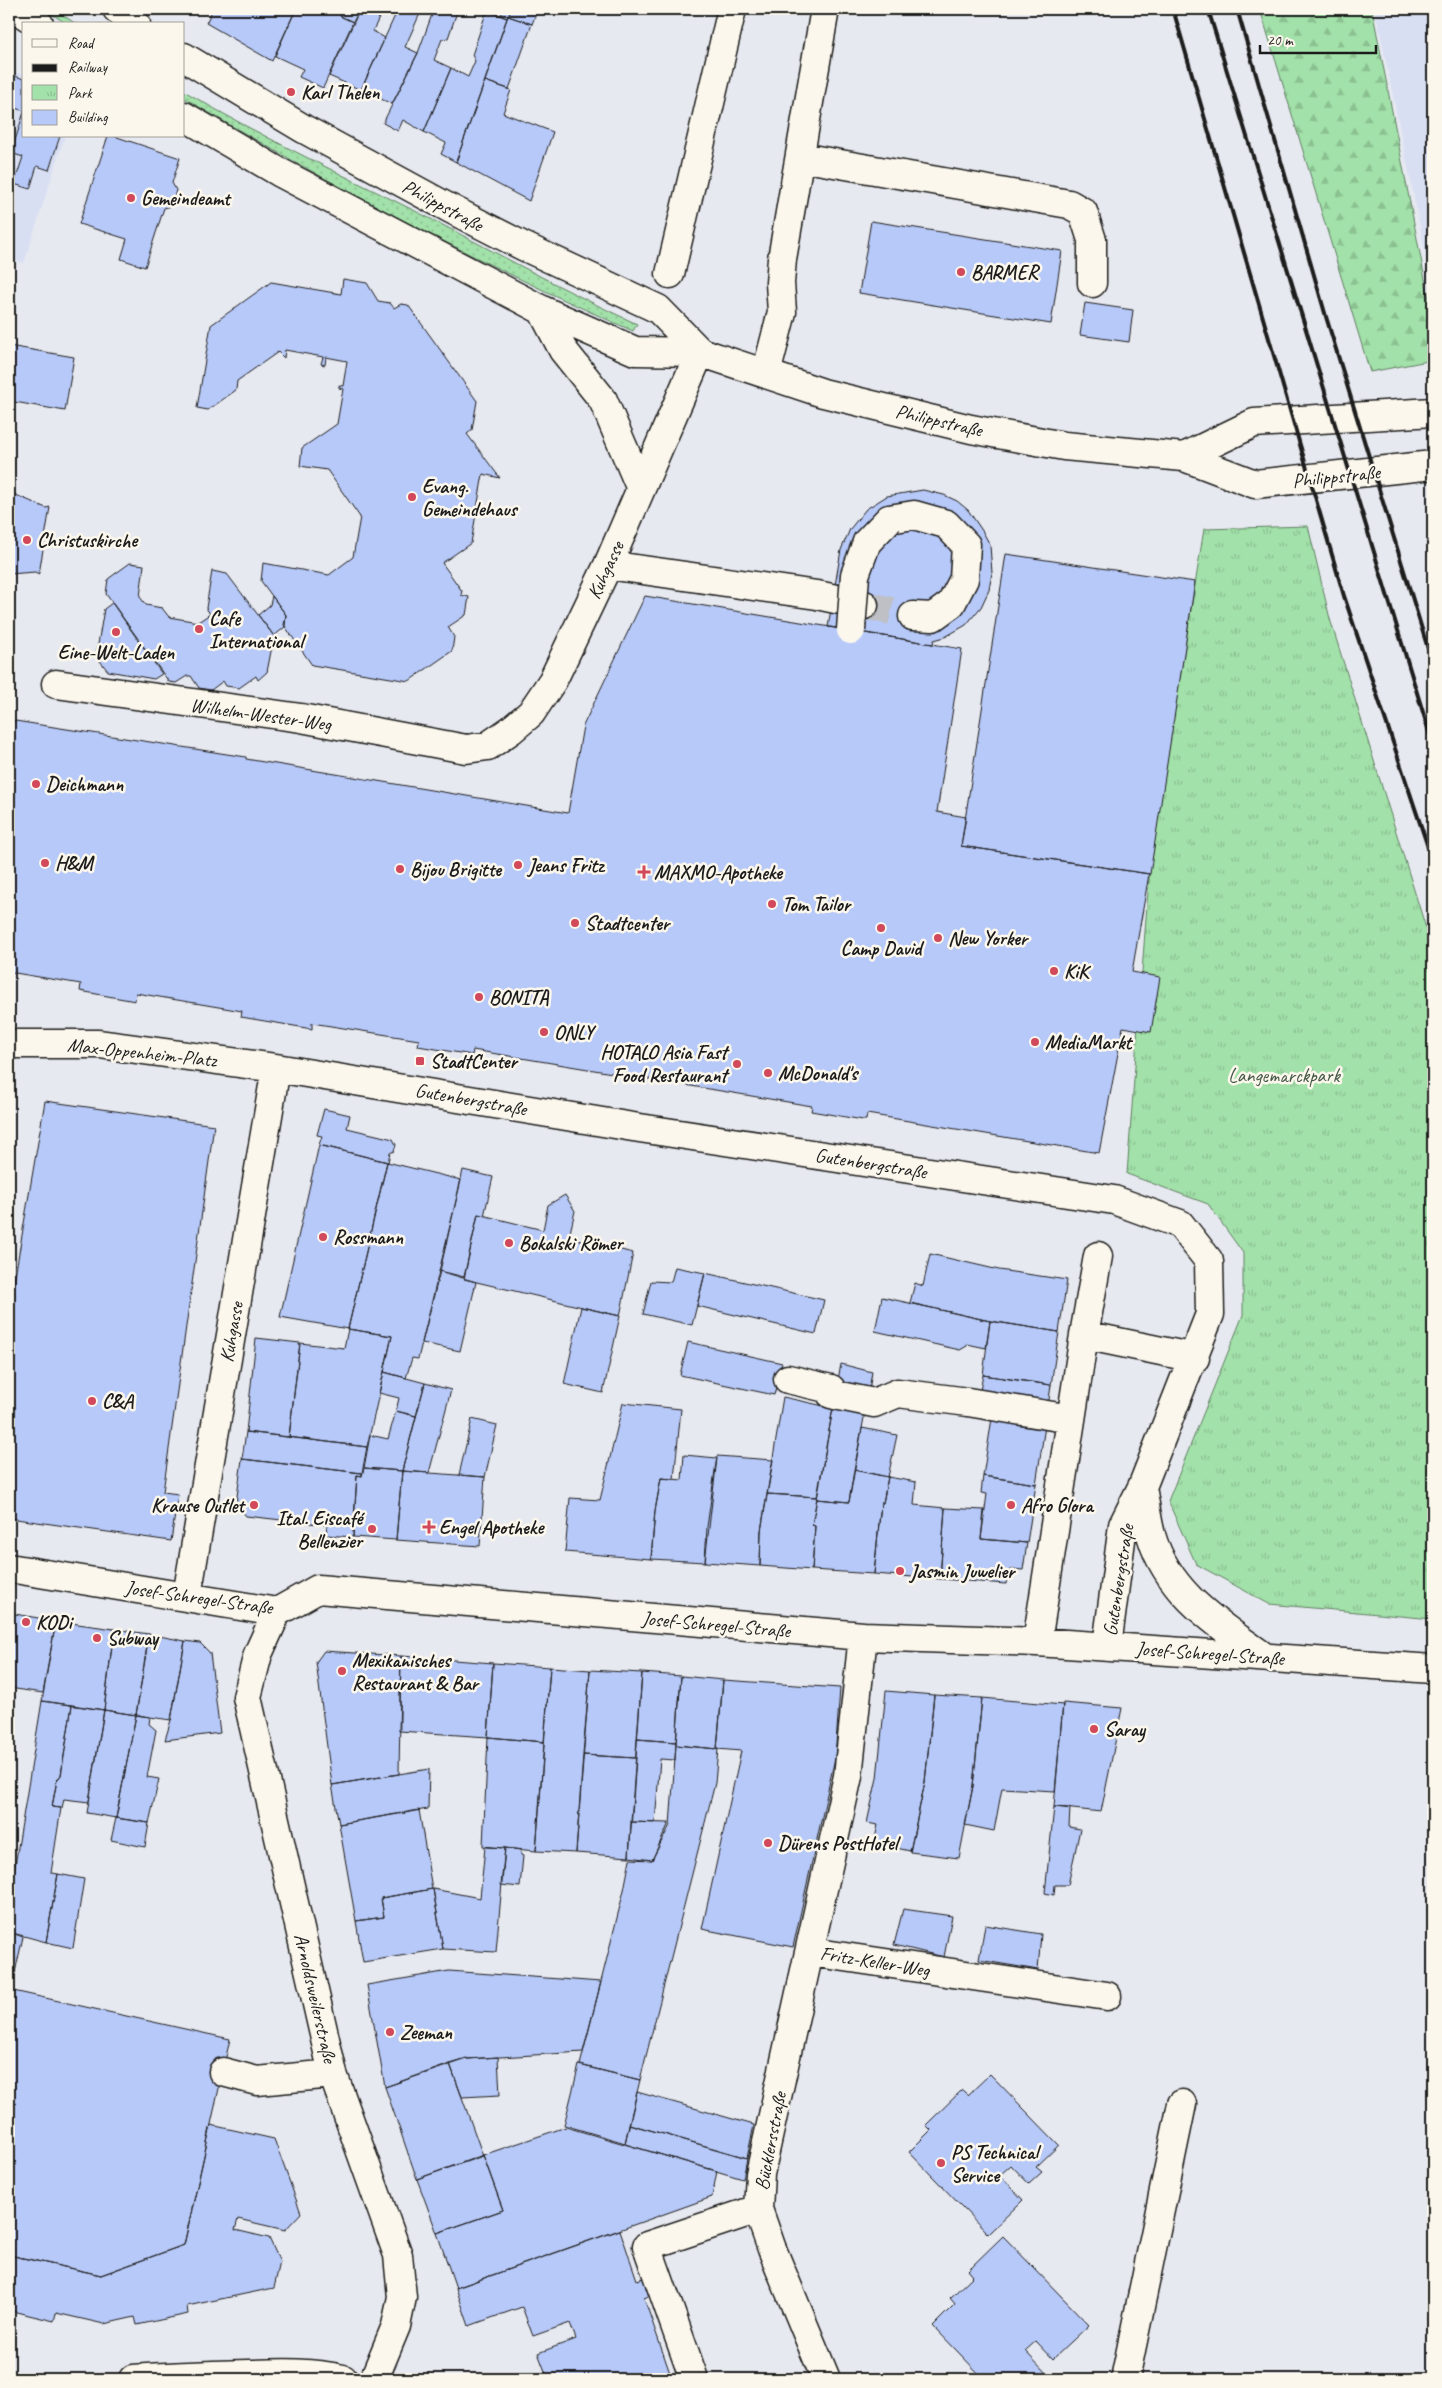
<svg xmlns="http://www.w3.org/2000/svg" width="1442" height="2388" font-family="Caveat,sans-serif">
<defs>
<pattern id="grass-dots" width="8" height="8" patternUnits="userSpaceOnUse" patternTransform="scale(1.25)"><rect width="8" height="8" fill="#a2e1a9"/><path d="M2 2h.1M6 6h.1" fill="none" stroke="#8bc091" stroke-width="1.8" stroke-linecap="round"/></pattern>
<pattern id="forest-firs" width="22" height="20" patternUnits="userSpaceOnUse" patternTransform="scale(1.25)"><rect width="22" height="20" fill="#a2e1a9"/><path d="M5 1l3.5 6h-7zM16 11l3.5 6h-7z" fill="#8bc091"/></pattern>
<pattern id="park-tufts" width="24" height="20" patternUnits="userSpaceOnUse" patternTransform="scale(1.25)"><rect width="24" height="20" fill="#a2e1a9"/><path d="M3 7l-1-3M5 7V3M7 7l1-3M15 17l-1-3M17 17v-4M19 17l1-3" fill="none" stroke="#8bc091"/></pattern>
</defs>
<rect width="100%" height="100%" fill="#e7e9f0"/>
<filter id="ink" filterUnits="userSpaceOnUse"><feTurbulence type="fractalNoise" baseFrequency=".02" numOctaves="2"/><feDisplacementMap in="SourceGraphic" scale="10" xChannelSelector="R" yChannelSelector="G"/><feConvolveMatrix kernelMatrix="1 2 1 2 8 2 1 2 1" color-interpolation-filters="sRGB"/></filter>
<g filter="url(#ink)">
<!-- built -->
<path fill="#d9dff3" d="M1375,9h58v280z
M9,70l15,5v61h41l-41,127 -15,-5z"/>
<!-- grass -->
<path fill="url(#grass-dots)" stroke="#5f7e62" d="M44,9h10l22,15h-9z
M184,91c80,48 166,87 249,129 68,35 134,72 204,104l-4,7c-155,-68 -304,-147 -449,-233z"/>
<!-- forest -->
<path fill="url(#forest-firs)" stroke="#5f7e62" d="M1260,9h112l61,311v40l-63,12z"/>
<!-- park -->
<path fill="url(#park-tufts)" stroke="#5f7e62" d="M1308,526l22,93 103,332v668l-164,-15 -73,-40 -28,-63 75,-186v-62l-35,-49 -81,-30 23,-310 54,-335z"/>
<!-- building -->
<path fill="#b7c9f9" stroke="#1c1c1c" d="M213,9h83l-24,52 -66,-38z
M296,9h47l-3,7 13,6 -30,66 -24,-11 4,-8 -28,-13z
M343,9h17l-7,13 -13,-6z
M360,9h23l-10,22 12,7 -24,52 -32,-14z
M398,9h24l-17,38 13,6 -26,51 -31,-14z
M434,9h24l-10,29 -6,1 -8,21 17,8 -27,64 -21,-12 -5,11 -15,-8 35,-70z
M503,9h8l-4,9 -6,-2z
M511,9h27l-6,15 -24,-8z
M487,10l20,8 -51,144 -15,-8 5,-11 -22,-11 27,-64 17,9 7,-16 -3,-6z
M508,16l24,8 -23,65 -24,-8z
M9,74l15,5v32l-15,-5z
M485,81l26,9 -8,23 50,19 -24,69 -73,-39z
M24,112v24h36l-11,34 -12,-4 -7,23 -16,-5 9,-27 -12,-4z
M108,136h6l66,22 -8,25 4,7 -4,16 -8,2 -19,59 -24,-8 6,-20 -48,-15z
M871,221l191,30 -11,73 -192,-31z
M343,279l24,4 11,18 12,2 4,5 7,-4 7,1 69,96 -5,29 -5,4 33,44 -17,-4 -12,69 -29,20 20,28 -1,4 8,2 -3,18 -18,12 6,10 -2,14 -43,30 -97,-16 -28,-40 2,-10 -25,-34 2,-18 66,12 24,-18 7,-40 -33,-47 -27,-4 2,-18 35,-24 6,-35 -4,-1v-3l4,1 4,-25 -21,-4 -1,8 -4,-1 2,-7 -38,-7 -1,8 -6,-6 -41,29 -1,9 -28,20 -11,-2 14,-83 60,-43 70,12z
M1085,303l48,7 -4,32 -49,-7z
M9,346l65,11 -9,54 -56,-10z
M923,490l21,5 13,6 11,9 15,22 7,13 2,28 -3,17 -8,17 -15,18 -21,12 -11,3 -1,4 -105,-17 13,-77 9,-21 16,-20 21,-13z
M9,492l37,16 4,-1 -11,67 -4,-2 -26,2z
M1006,554l189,28 -45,292 -189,-28z
M130,563l14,2 -4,32 6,8 16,3 7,9 29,5 12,-8 -4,-6 6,-37 15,3 47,62 -7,36 -9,8 -2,-4 -17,12 -13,-2 -3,-5 -12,9 -12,-2 -8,-12h-4l-11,7 -7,-1 -63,-88 2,-15z
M272,596l14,19 -1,12 -11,9 -16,-21 12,-10z
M645,596l317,53 -25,163 29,5 -5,29 188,28 -17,98 28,5 -9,55 -28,-5 -24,126 -232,-39 -1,6h-3l-52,-9 1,-5 -339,-56 -1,5 -54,-9 1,-6 -107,-17v6l-71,-12 1,-6 -106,-18 -1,8 -55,-10 1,-7 -72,-12v-252l237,37v2l322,54 15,-87z
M112,603l50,71 -8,5 -46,-8 -12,-15 8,-47z
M45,1101l169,24 -51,367 15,2 -7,47 -162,-23v-207z
M324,1109l26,6 -3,13 46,11 3,6 -2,6 -4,2 -2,9 -69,-17 3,-9 -5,-1z
M319,1145l68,17 -39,167 -68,-12z
M387,1162l74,18 -43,179 -6,-1 -6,20 -22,-6 8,-36 -44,-7z
M463,1170l30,7 -9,39 -6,-2 -14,63 -24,-6z
M565,1195l10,16 -6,26 64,16 -13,63 -156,-37 14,-65 65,16 5,-25z
M930,1254l69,16 68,10 -8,52 -69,-11 -80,-18 5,-20 8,3z
M675,1267l30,6 -13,52 -49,-11 8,-33 20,1z
M440,1271l36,11 -16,69 -38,-8z
M705,1273l119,27 -8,34 -119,-28z
M882,1297l108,24 -4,27 -19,-4v2l-7,4 -85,-19z
M581,1307l39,9 -17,77 -39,-9z
M990,1321l69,11 -8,53 -68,-10z
M348,1329l44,7 -25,111 -78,-10 11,-94 44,5z
M256,1338l44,5 -11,94 -43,-5z
M688,1342l94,21 -8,32 -94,-20z
M841,1364l31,8 -5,30 -33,-1z
M384,1372l41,11 -9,33 -20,-5 3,-13 -20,-5z
M983,1375l68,10 -3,22 -69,-11z
M425,1383l26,7 -22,83 -27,-2z
M783,1397l50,11 -16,89 -50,-3z
M623,1403l58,6 -7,70 -13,-1 -6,33 -4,48 -86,-7 5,-54 30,2z
M866,1406l-17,96 -32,-3 16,-91z
M396,1411l20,5 -14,55 -38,-3 6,-33 18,4z
M992,1418l53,8 -9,58 -53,-8z
M472,1419l25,6 -12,52 -26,-2z
M862,1428l35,7 -9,42 -34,-7z
M246,1432l121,15 -5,26 -120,-14z
M684,1455l33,3 -12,104 -54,-3 4,-48 6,-33 21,2z
M717,1456l56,4 -12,71 -1,35 -55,-4 2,-35z
M242,1459l120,14v3l-5,-1 -4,62 -27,-2 1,-10 -81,-9 -10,-12z
M364,1468l38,3 -6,69 -43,-3 4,-62 5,1z
M854,1470l34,7 -5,26h-2l-7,71 -62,-4 3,-44 -3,-1 5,-26 32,3z
M402,1471l83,6 -5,69 -84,-6z
M983,1476l53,8 -9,59 -46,-4 6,-45 -6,-1z
M888,1477l28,5 -2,23 31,3 -5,71 -66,-5 7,-71h2z
M767,1494l50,3 -5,28 3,1 -3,44 -52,-4 1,-35z
M945,1508l39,2 -3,29 46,4 -4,27 -11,-1 -5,5 -1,10 -66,-5z
M9,1613l47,8 -13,72 -34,-5z
M56,1621l58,8 -10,81 -62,-9z
M114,1629l35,5 -13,81 -32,-5z
M149,1634l36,7 -14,79 -35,-5z
M185,1641l15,2 10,10 10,80 -55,7 6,-20z
M324,1651l77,5 -2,118 -67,11 -16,-123z
M401,1656l92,7 -5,74 -89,-6z
M493,1663l57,4 -6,75 -56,-5z
M550,1667l40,3 -14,183 -40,-2z
M590,1670l52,3 -6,85 -53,-3z
M642,1673l39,3 -5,66 -39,-3z
M681,1676l42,4 -6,69 -41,-4z
M723,1680l117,8 -5,70 -42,189 -91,-18 39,-178 -24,-2z
M886,1691l48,4 -9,87 -15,69 -36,-8 4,-18 -11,-2 10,-45z
M934,1695l48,3 -9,88 -14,72 -49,-6 15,-70z
M982,1698l81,7 -8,86 -53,-3 -8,43 -29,-6 8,-39z
M42,1701l30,4 -11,70 -4,5 -5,27 9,1 -10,65 7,1 -12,68 -37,-10v-30z
M1063,1703l59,5 -21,104 -47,-5z
M72,1705l32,5 -15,92 -25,-3 -2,9 -10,-1 5,-27 4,-5z
M104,1710l32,5 -20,103 -29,-5z
M136,1715l14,2 -1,7 7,6 -9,47 12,2 -10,44 -33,-5z
M488,1737l56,5 -8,109 -53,-5z
M637,1739l39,3 -1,18 -15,-1 -5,64 -24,-1z
M676,1745l42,4 -3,34 -75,297 -60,-15 44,-175 6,-31 22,1 18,-35z
M583,1755l53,3 -7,99 -53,-4z
M429,1769l-1,40 -89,15 -7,-39z
M1054,1807l16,1 -1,19 11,2 -12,56h-13l-1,10 -9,-2z
M419,1810l13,79 -51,9 3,19 -28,4 -17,-97z
M116,1818l33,5 -4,24 -34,-7z
M631,1822l38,1 -17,37 -23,-3z
M485,1847l20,1 -9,104 -53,-3 -10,-60 47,9z
M505,1848l16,2v5l2,1 -3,31 -19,-2z
M58,1874l26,5 -11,69 -27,-6z
M433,1889l10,60 -80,13 -7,-41 28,-4 -3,-19z
M903,1909l49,7 -8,41 -50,-12z
M985,1925l56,9 -3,36 -59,-10z
M9,1932l14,5 -12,53h-2z
M449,1971l152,11 -18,70 -116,7 -82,28 -18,-102z
M9,1990l221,49 -46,206 -83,30 -92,-20z
M498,2057l2,38 -38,2 -12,-33 17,-5z
M450,2064l33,92 -66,23 -32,-92z
M579,2065l61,15 -15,63 -61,-18z
M990,2074l69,71 -23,22 6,5 -13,12 -18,-19 -11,10 23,25 -35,34 -79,-82 22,-22 -5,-5 36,-35 6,5z
M637,2092l117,33 -7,33 -118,-34z
M629,2124l118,34 -4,21 -118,-35z
M211,2125l63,14 27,74 -16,17 -47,-11 -3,11 34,8 11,24 -6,26 -87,18 1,8 -51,11 -2,-8 -31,7 -48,-11 -2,8 -42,-10 2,-8 -5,-1v-47l92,20 83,-30z
M566,2127l151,44 -5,26 -256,91 -19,-55 66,-23 -20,-55z
M483,2155l20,55 -66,23 -20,-54z
M620,2230l17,50 6,-2 6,18 -5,2 28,81h-124l-10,-26 38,-14 -6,-16 -37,13 -11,-29 -53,19 -13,-38z
M1003,2236l86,89 -36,34 -17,-18 -11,10 23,24 -4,4h-60l-51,-53 22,-22 -5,-6 23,-22 -5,-6z"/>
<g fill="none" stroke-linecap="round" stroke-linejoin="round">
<!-- minor-tunnel -->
<path stroke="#bec0c6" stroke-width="28" stroke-dasharray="28 14" stroke-linecap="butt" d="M864,605l49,11"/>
<!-- minor casing -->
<g stroke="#1c1c1c" stroke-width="31">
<path id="minor" d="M16,9l23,15
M117,9l19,15
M184,57l120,72 145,79 74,38 135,63 42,43
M184,116l95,56 221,116 42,22 93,41 65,1 123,41 148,36 93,17 120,11 71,27 178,-19
M800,157l269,47 14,8 9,28v43
M670,274l62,-265
M542,310l21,40 40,50 38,89
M766,374l16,-62 -2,-29 2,-24 43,-250
M1184,457l70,-34 179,-11
M889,519l25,-4 32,9 20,21 -2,34 -13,25 -18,13 -20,-1
M608,565l209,30 47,10
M56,684l245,34 165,31 22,-3 23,-16 20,-17 22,-33 55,-115 92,-213
M9,1044h90l177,24 357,59 481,73 66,24 29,37 1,53 -68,173 -19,38 -16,121
M1084,1335l14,-79
M788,1379l43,10v5l4,1 39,8 24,-10 70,9 103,17
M1142,1487c3,16 5,33 9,48 17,58 66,88 112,121
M9,1568l268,44 41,-23 545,47 174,6 396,27
M187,1596l89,-528
M277,1612l-19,42 -11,43 86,377 65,181 4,42 -6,29 -22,53
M1037,1642l47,-307 111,23
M811,1952l296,44
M223,2072l34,9 76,-7
M133,2379c39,-3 79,-4 118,-5 31,-1 62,-2 92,5
M694,2379l-47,-133 111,-37
M826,2379l-54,-130 -14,-40 2,-35 88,-398 15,-140
M1125,2379l57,-275"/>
</g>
<!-- minor -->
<use href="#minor" stroke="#fbf7ec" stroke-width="28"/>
<!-- rail -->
<path stroke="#1c1c1c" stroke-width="4" d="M1173,9l171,587 89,266
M1208,9l225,736
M1237,9l90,311 106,345"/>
<!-- minor-bridge casing -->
<g stroke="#1c1c1c" stroke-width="31" stroke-linecap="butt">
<path id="minor-bridge" d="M851,630l4,-55 12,-33 22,-23"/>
</g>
<!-- minor-bridge -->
<use href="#minor-bridge" stroke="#fbf7ec" stroke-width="28"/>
</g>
</g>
<!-- markers -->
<g fill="#d1495b" stroke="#fbf7ec" stroke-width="2">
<circle cx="291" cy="92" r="5"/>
<circle cx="131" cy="198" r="5"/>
<circle cx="961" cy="272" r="5"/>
<circle cx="412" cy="497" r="5"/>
<circle cx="27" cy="540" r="5"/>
<circle cx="199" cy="629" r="5"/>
<circle cx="116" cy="632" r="5"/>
<circle cx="36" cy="784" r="5"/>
<circle cx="45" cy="863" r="5"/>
<circle cx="518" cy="865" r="5"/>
<circle cx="400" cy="869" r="5"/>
<path d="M641.5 864.5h5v5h5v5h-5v5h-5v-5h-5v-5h5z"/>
<circle cx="772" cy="904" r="5"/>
<circle cx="575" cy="923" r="5"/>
<circle cx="881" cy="928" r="5"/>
<circle cx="938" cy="938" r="5"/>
<circle cx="1054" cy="971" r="5"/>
<circle cx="479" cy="997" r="5"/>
<circle cx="544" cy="1032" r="5"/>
<circle cx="1035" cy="1042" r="5"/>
<rect x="415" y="1056" width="10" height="10" rx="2.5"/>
<circle cx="737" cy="1064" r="5"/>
<circle cx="768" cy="1073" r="5"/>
<circle cx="323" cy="1237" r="5"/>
<circle cx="509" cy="1243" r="5"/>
<circle cx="92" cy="1401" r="5"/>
<circle cx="254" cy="1505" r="5"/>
<circle cx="1011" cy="1505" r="5"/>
<path d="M426.5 1519.5h5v5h5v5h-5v5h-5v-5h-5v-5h5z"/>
<circle cx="372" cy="1529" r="5"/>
<circle cx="900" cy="1571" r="5"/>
<circle cx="26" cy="1622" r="5"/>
<circle cx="97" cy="1638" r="5"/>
<circle cx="342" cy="1671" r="5"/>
<circle cx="1094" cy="1729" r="5"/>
<circle cx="768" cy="1843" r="5"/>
<circle cx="390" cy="2032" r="5"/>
<circle cx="941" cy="2163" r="5"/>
</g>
<g text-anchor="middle" stroke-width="5" stroke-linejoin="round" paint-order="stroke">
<!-- poi labels -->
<g font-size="20" font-weight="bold" fill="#1c1c1c" stroke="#fbf7ec" text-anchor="start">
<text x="301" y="99">Karl Thelen</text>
<text x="141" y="205">Gemeindeamt</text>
<text x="971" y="279">BARMER</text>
<text x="422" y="493">Evang.<tspan x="422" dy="23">Gemeindehaus</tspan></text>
<text x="37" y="547">Christuskirche</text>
<text x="209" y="625">Cafe<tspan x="209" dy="23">International</tspan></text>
<text x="116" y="659" text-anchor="middle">Eine-Welt-Laden</text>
<text x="46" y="791">Deichmann</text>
<text x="55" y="870">H&amp;M</text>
<text x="528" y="872">Jeans Fritz</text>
<text x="410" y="876">Bijou Brigitte</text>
<text x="654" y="879">MAXMO-Apotheke</text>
<text x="782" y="911">Tom Tailor</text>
<text x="585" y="930">Stadtcenter</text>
<text x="948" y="945">New Yorker</text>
<text x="881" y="955" text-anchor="middle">Camp David</text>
<text x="1064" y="978">KiK</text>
<text x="489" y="1004">BONITA</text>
<text x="554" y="1039">ONLY</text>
<text x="1045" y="1049">MediaMarkt</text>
<text x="727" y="1059" text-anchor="end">HOTALO Asia Fast<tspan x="727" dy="23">Food Restaurant</tspan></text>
<text x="430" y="1068">StadtCenter</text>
<text x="778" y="1080">McDonald's</text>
<text x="333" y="1244">Rossmann</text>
<text x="519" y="1250">Bokalski Römer</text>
<text x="102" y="1408">C&amp;A</text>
<text x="244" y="1512" text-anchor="end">Krause Outlet</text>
<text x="1021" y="1512">Afro Glora</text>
<text x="362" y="1525" text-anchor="end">Ital. Eiscafé<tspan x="362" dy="23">Bellenzier</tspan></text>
<text x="439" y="1534">Engel Apotheke</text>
<text x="910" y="1578">Jasmin Juwelier</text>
<text x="36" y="1629">KODi</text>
<text x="107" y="1645">Subway</text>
<text x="352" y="1667">Mexikanisches<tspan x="352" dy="23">Restaurant &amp; Bar</tspan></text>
<text x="1104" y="1736">Saray</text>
<text x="778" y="1850">Dürens PostHotel</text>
<text x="400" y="2039">Zeeman</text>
<text x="951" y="2159">PS Technical<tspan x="951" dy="23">Service</tspan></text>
</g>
<!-- street labels -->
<g font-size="20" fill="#1c1c1c" stroke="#fbf7ec">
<text transform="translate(443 205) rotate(28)" y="7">Philippstraße</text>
<text transform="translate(939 420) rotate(13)" y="7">Philippstraße</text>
<text transform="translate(1336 476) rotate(-6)" y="7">Philippstraße</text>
<text transform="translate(605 570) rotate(-65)" y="7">Kuhgasse</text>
<text transform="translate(261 714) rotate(8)" y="7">Wilhelm-Wester-Weg</text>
<text transform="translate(142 1052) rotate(6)" y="7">Max-Oppenheim-Platz</text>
<text transform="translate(471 1099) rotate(10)" y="7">Gutenbergstraße</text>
<text transform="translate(871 1163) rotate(9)" y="7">Gutenbergstraße</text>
<text transform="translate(231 1332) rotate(-80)" y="7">Kuhgasse</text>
<text transform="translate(1118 1580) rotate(-81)" y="7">Gutenbergstraße</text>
<text transform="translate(199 1597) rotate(8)" y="7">Josef-Schregel-Straße</text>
<text transform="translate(716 1624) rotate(5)" y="7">Josef-Schregel-Straße</text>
<text transform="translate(1210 1653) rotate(4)" y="7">Josef-Schregel-Straße</text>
<text transform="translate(875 1961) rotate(9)" y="7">Fritz-Keller-Weg</text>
<text transform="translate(316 1998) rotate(77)" y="7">Arnoldsweilerstraße</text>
<text transform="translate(770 2141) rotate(-79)" y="7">Bücklersstraße</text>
</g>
<!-- park labels -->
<g font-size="20" fill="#445746" stroke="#fbf7ec">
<text x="1284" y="1082">Langemarckpark</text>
</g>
</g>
<!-- margin -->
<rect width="1442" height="2388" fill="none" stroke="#fbf7ec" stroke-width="30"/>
<rect x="15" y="15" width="1412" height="2358" fill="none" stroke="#1c1c1c" stroke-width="2" filter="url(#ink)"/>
<!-- legend -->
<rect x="22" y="22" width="162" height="115" fill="#fbf7ec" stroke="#a29f99"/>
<rect x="32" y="39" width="25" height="8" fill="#fbf7ec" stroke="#a29f99"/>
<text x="68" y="48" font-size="15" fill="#1c1c1c">Road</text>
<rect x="32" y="64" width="25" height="8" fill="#1c1c1c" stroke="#a29f99"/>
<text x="68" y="72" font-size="15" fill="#1c1c1c">Railway</text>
<rect x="32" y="85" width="25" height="15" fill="url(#park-tufts)" stroke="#a29f99"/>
<text x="68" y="98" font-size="15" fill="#1c1c1c">Park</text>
<rect x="32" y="110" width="25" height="15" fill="#b7c9f9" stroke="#a29f99"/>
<text x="68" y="122" font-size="15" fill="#1c1c1c">Building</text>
<!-- scale -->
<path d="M1260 45v8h116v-8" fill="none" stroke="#1c1c1c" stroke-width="2.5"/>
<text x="1267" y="45" font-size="15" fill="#1c1c1c" stroke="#fbf7ec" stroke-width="4" paint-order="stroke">20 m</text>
</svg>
